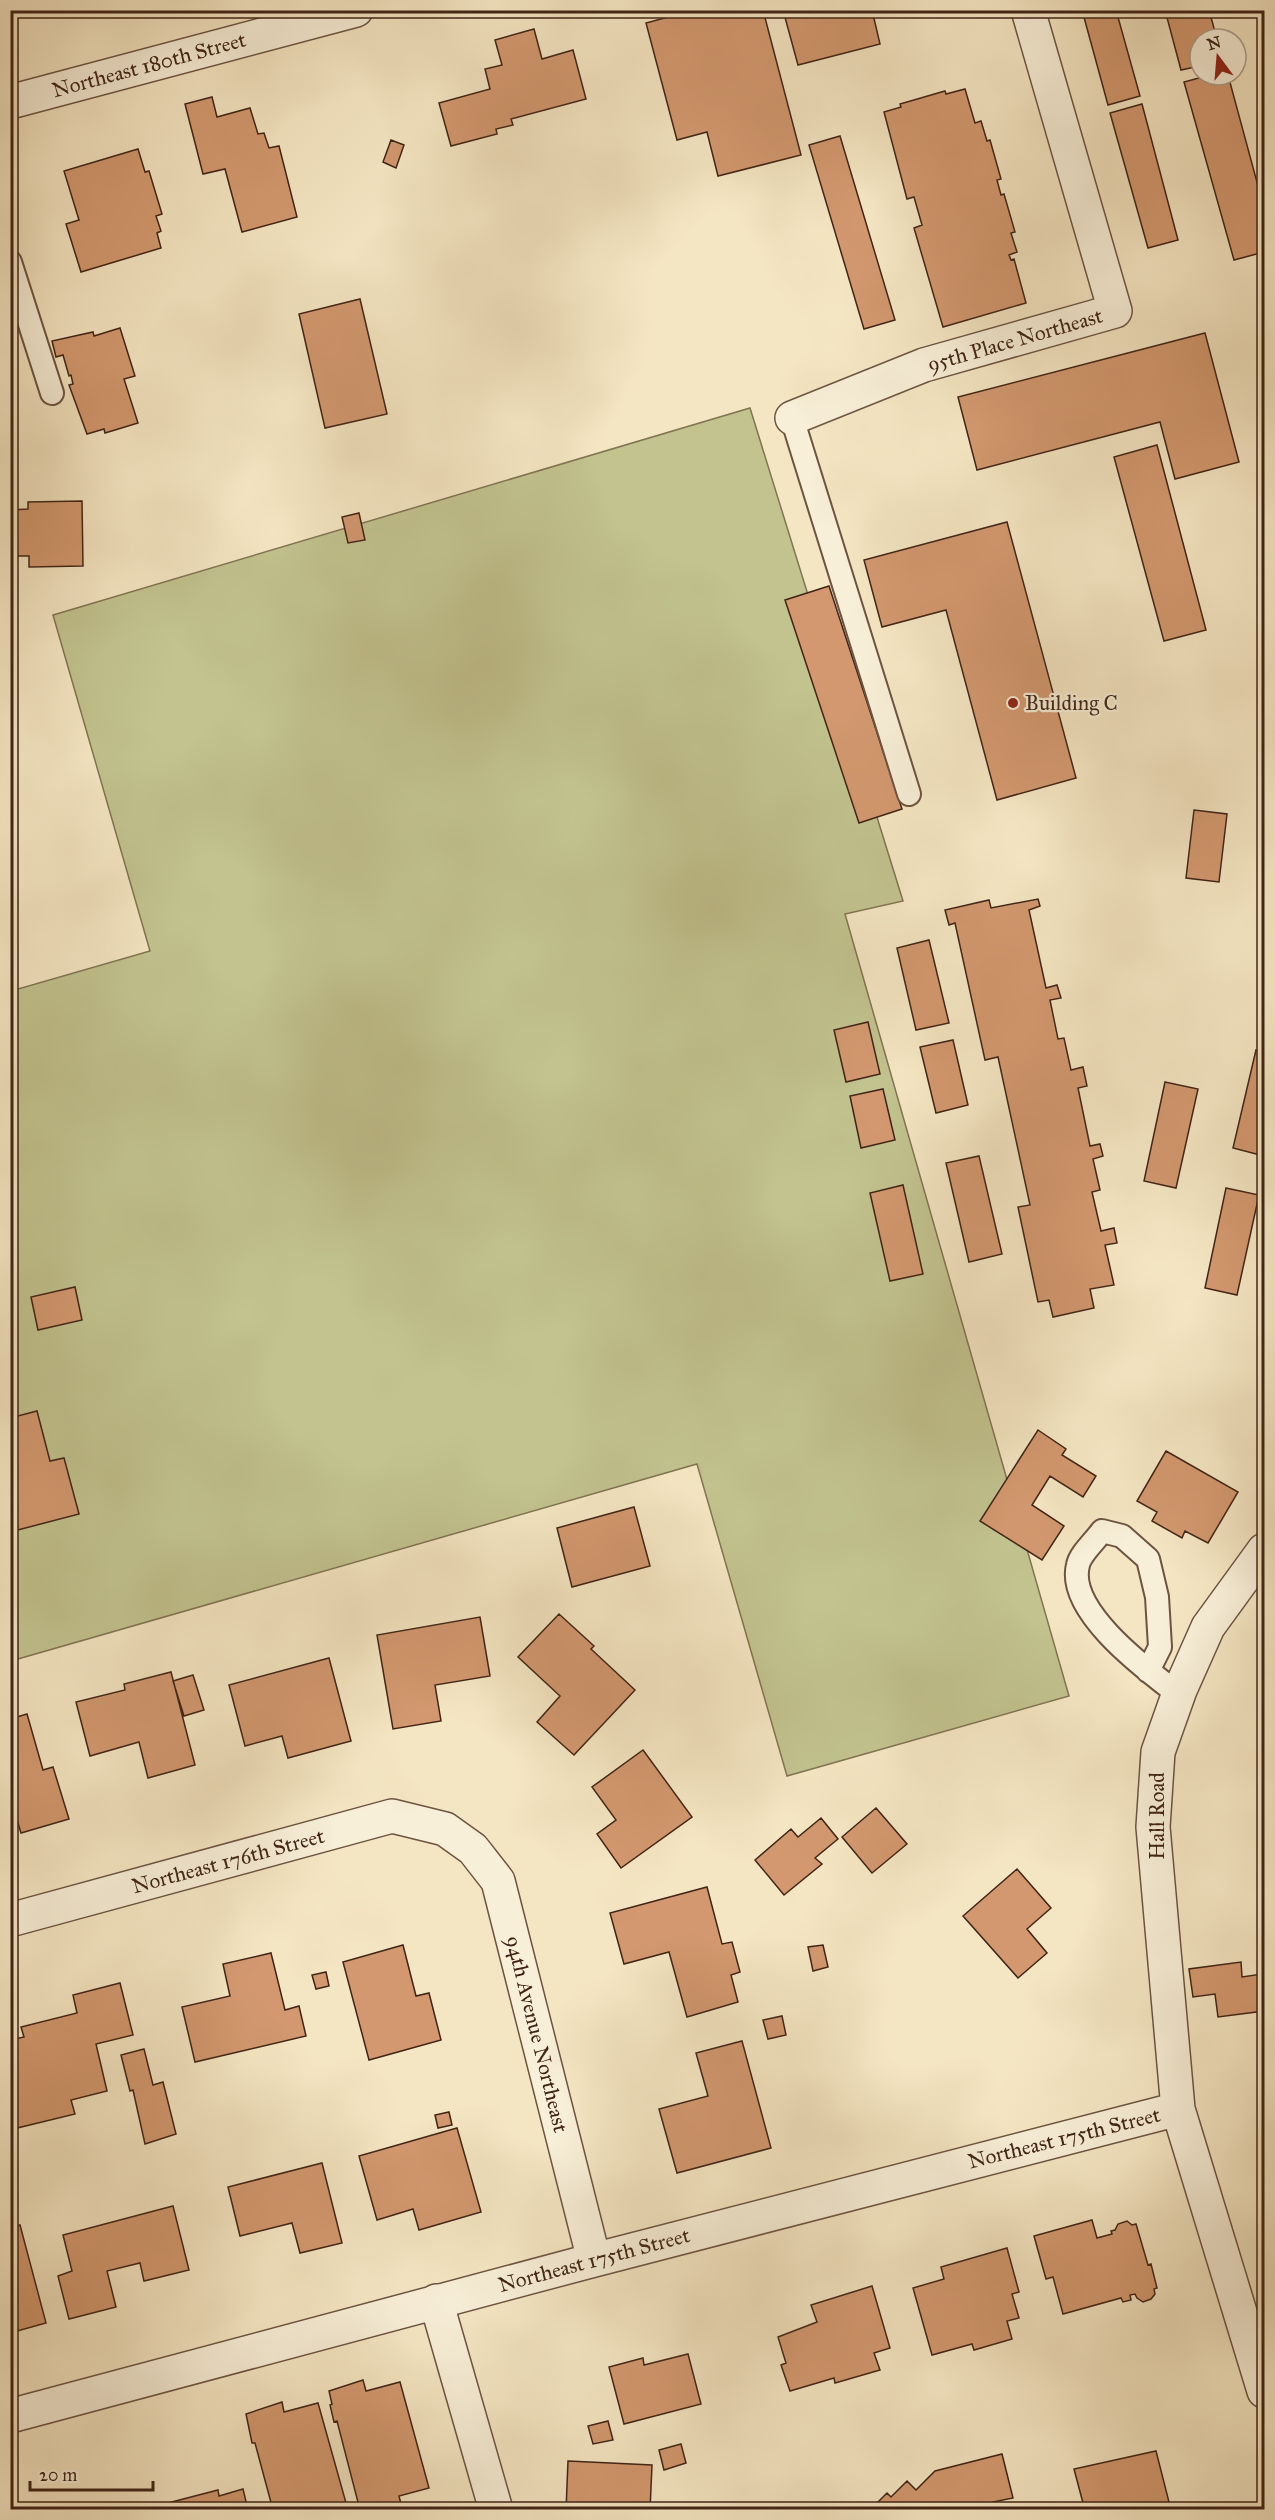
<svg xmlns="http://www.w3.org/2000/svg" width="1275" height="2520" font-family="'IM FELL Great Primer',serif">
<rect width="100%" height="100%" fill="#f5e6c3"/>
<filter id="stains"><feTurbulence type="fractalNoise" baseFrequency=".00333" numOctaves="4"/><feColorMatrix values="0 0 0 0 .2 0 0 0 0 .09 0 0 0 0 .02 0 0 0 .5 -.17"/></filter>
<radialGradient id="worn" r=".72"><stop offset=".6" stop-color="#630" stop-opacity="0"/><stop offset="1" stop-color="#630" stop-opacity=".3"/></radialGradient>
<!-- green -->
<path fill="#c2c38f" stroke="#817453" stroke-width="1.5" d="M750,408l153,493 -58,13 224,782 -282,80 -90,-312 -686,197v-670l139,-40 -97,-336z"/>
<!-- building -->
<path fill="#d3986f" stroke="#402417" stroke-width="1.5" d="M694,10h69l38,145 -83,21 -11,-44 -30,8 -31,-117z
M783,10h89l8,34 -82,21z
M1082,10h34l24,86 -32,9z
M1165,10h44l8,29h-17v27l-19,4z
M1256,10h8v31z
M534,29l8,30 31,-9 13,49 -75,20 2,6 -17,4 1,5 -46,12 -12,-43 51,-14 -5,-20 17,-4 -7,-25z
M1210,75h18l36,133v44l-30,8 -50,-178z
M965,89l10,34 6,-2 6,20 3,-1 11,39 -4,1 4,15 3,-1 11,38 -4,1 6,19 -8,3 2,5 3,-1 12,44 -83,24 -29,-99 8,-3 -8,-28 -7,2 -23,-87 17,-5 -1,-3 45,-13 1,3z
M212,97l5,20 33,-9 8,26 6,-1 5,15 10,-2 18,71 -55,15 -17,-63 -22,5 -18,-70z
M1142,104l36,136 -30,8 -38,-135z
M840,136l55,184 -31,9 -55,-184z
M391,140l13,5 -8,23 -13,-6z
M138,149l7,23 4,-1 13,43 -6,2 5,15 -4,2 4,15 -80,24 -15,-48 13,-4 -15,-49z
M360,299l27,115 -62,14 -26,-114z
M120,328l15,48 -11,3 14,44 -33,10 -1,-4 -17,5 -18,-49 4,-1 -2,-9 -2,1 -6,-21 -7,2 -4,-16 41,-9 1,4z
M1205,333l34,129 -64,17 -15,-57 -183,48 -19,-73z
M1157,445l49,185 -42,11 -50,-184z
M82,501l1,65 -54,1v-11h-19v-46l18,-1v-7z
M359,513l6,27 -17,3 -6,-26z
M1007,522l69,256 -79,22 -51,-190 -64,17 -18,-67z
M829,586l73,223 -43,14 -74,-223z
M1194,810l33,4 -8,68 -33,-4z
M1038,899l2,7 -11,4 17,78 11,-3 4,13 -11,2 8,39 6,-1 7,32 12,-3 4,19 -9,2 12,58 10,-2 3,12 -10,3 7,31 -8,2 9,39 13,-3 3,15 -12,2 9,40 -24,4 4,19 -41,9 -4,-17 -11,2 -20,-95 12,-2 -32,-148 -13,3 -30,-137 -6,2 -4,-15 44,-10 2,8z
M1264,906v42l-4,-1z
M929,940l20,83 -33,7 -19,-82z
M868,1022l12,52 -34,8 -12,-52z
M953,1040l15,65 -32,8 -16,-66z
M1256,1050l8,2v104l-31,-8z
M1165,1082l33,7 -22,99 -32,-7z
M883,1089l12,51 -34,8 -11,-52z
M979,1156l23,98 -33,8 -23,-99z
M903,1185l20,89 -33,7 -20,-88z
M1226,1188l33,7 -22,100 -32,-7z
M75,1287l7,33 -44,10 -7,-33z
M37,1411l13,50 14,-3 15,56 -69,18v-114z
M1038,1430l28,19 -4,6 34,21 -13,21 -33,-21 -18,29 32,21 -22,34 -62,-39z
M1166,1451l72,41 -30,51 -23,-12 -3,7 -30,-17 5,-9 -20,-11z
M634,1507l16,59 -78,21 -15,-59z
M559,1614l35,32 -3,3 44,41 -61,65 -37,-33 23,-26 -42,-39z
M480,1617l10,59 -55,9 6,36 -48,8 -16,-94z
M329,1658l22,83 -63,17 -6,-22 -37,10 -16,-61z
M171,1672l24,93 -47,13 -9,-36 -49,14 -14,-54 49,-12 -1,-6z
M193,1675l11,35 -20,6 -11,-35z
M27,1714l16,56 10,-3 16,52 -48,14 -7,-23 -4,1v-92z
M643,1750l49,67 -71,51 -24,-34 19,-14 -24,-33z
M876,1808l31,36 -35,29 -30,-36z
M821,1818l17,21 -23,19 7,6 -38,31 -29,-35 36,-31 7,8z
M1017,1869l34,39 -24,21 20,24 -29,25 -55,-62z
M707,1887l15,57 10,-2 8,30 -9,3 7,27 -51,15 -18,-65 -45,12 -14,-51z
M403,1945l13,51 13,-3 12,47 -72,20 -26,-98z
M823,1945l5,22 -15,4 -5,-24z
M271,1953l14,57 14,-4 7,30 -111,26 -13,-55 48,-11 -7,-32z
M1241,1962l1,15 20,-3 2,37 -46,6 -3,-23 -22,3 -4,-28z
M326,1972l3,14 -13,3 -4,-14z
M120,1983l13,52 -37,9 11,47 -36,9 4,14 -62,15 -3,-8v-81l14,-3 -3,-10 56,-14 -4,-18z
M782,2016l4,19 -18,4 -5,-19z
M742,2041l29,107 -94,25 -18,-64 49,-13 -12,-43z
M144,2049l9,36 10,-3 13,52 -31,10 -12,-54 -3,1 -9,-36z
M449,2112l3,13 -14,3 -3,-13z
M457,2128l24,84 -62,18 -6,-21 -36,11 -18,-64z
M322,2163l20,80 -42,10 -8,-30 -52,13 -12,-49z
M173,2206l16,64 -45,11 -4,-18 -33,8 9,36 -47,12 -11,-43 14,-5 -9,-36z
M1092,2220l5,18 15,-4 -1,-3 4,-1 3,-6 9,-3 5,4 4,-1 12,41 3,-1 6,24 -3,1 1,5 -4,5 -8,3 -6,-4 -2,-4 -5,1 1,5 -8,2 -2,-4 -58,16 -10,-37 -7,2 -12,-43z
M20,2225l26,98 -36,10v-105z
M1007,2248l12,44 -7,2 7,24 -12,3 5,18 -38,11 -2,-6 -40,11 -19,-67 31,-9 -3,-12z
M872,2286l18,62 -16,5 6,17 -45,13 -1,-5 -44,13 -9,-26 5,-2 -8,-26 39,-15 -6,-17z
M688,2354l13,50 -77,20 -15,-57 34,-9 1,7z
M363,2380l3,11 34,-9 29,106 -30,8 2,8 -18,6h-23l-23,-89 -3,1 -4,-17 2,-1 -3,-13z
M282,2402l2,10 34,-9 30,107h-75l-18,-67h-3l-6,-29z
M608,2421l5,19 -20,4 -5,-18z
M681,2444l5,19 -22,7 -5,-20z
M1156,2451l14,55 -15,4h-78l-1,-6 7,-1 -9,-34z
M1002,2454l11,44 -20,4 1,4 -15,4h-109l17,-17 4,4 16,-16 9,9 19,-19z
M568,2461l84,4 -2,45h-84z
M243,2489l5,21h-107l77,-20 1,6z"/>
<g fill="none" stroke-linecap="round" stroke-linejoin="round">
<!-- service casing -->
<g stroke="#6d5442" stroke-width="26">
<path id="service" d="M10,262l42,131
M792,418l117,376
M1148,1671l12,-24 -3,-50 -9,-38 -26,-23 -20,-5c-7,10 -22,23 -24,34 -12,46 69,105 100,129"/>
</g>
<!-- minor casing -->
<g stroke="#6d5442" stroke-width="36">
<path id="minor" d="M792,418l132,-53 191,-54 -87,-301
M1264,1550l-56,77 -28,63 -22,62 -5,75 25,282 86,282
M10,1920l382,-104 53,13 28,20 25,32 96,379
M436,2301l60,209
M10,2416l584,-156 584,-151"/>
</g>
<!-- tertiary casing -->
<g stroke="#6d5442" stroke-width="36">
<path id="tertiary" d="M10,102l346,-92"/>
</g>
<!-- service -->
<use href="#service" stroke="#f8efd8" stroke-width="22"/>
<!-- minor -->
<use href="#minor" stroke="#f8efd8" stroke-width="33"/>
<!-- tertiary -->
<use href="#tertiary" stroke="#f8efd8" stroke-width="33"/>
</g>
<!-- markers -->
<circle fill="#8f2418" stroke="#f8efd8" stroke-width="2" cx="1013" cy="703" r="6"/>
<g text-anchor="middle" stroke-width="4.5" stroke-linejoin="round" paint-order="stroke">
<!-- street labels -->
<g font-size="21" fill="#402417" stroke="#f8efd8">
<text transform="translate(149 65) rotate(-15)" y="7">Northeast 180th Street</text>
<text transform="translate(1015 340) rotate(-16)" y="7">95th Place Northeast</text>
<text transform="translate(1157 1816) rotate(-90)" y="7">Hall Road</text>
<text transform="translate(228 1861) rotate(-15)" y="7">Northeast 176th Street</text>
<text transform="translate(537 2034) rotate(76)" y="7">94th Avenue Northeast</text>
<text transform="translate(1064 2138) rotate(-14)" y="7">Northeast 175th Street</text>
<text transform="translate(594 2260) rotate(-15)" y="7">Northeast 175th Street</text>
</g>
<!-- poi labels -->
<g font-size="21" fill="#402417" stroke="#f8efd8" text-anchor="start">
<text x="1025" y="710">Building C</text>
</g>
</g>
<!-- margin -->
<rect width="1275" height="2520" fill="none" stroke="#f5e6c3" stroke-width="36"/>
<rect x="12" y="12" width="1251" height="2496" fill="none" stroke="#402417" stroke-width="3"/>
<rect x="18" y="18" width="1239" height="2484" fill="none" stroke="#402417" stroke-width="1.5"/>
<!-- north arrow -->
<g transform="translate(1218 57) rotate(344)"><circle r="28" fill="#f8efd8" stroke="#ae9e8b" stroke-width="1.5"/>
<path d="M0-4.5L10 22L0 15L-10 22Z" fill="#8f2418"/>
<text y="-9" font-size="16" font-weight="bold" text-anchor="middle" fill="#402417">N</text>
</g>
<!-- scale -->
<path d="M30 2481v9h123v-9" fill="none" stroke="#402417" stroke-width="3"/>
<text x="39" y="2481" font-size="18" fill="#402417" stroke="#f8efd8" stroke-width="4.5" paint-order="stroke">20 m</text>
<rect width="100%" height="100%" filter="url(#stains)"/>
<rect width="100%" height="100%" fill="url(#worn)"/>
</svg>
